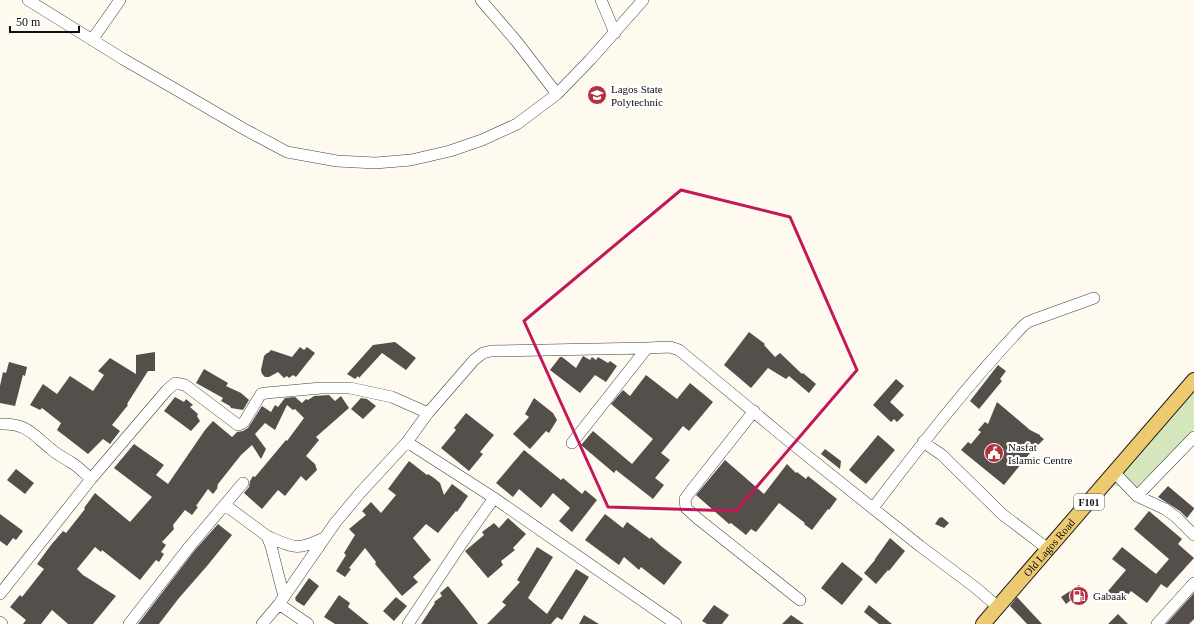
<svg xmlns="http://www.w3.org/2000/svg" width="1194" height="624" font-family="Georgia,serif">
<rect width="100%" height="100%" fill="#fefaf0"/>
<!-- green -->
<path fill="#d3e6bc" d="M1194,390v39l-59,60 -24,-4z"/>
<!-- building -->
<path fill="#554f4b" d="M749,332l16,12 -1,1 11,12 5,-4 22,21 1,-1 13,11 -7,9 -20,-17 -3,3 -18,-11 -17,20 -27,-23z
M395,342l21,16 -10,12 -24,-17 -23,25 -1,-2 -3,3 -8,-5 26,-29z
M300,347l4,3 3,-3 8,6 -19,24 -3,-2 -4,3 -2,-2 -3,2 -6,-6 -9,5h-4l-3,-3 -1,-4 3,-14 3,-3h1l3,-3 21,7z
M155,352v19h-7l-21,33 1,1 -16,20 8,6 -10,13 -7,-5 -15,15 -31,-24 4,-7 -19,-15 -2,2 -10,-5 13,-21 14,10 13,-18 23,15 11,-16 -6,-4 12,-13 26,16v-19z
M583,356l7,4 2,-3 4,3 2,-3 10,6 2,-2 7,5 -11,16 -11,-7 -15,18 -30,-23 10,-13h2l14,11z
M9,362l18,5 -2,9 -2,-1 -8,31 -15,-3v-17l3,-14 3,1z
M998,365l8,6 -6,8 2,2 -23,28 -9,-8z
M204,369l24,14 -2,3 15,7 8,7 -6,10 -12,-2 -1,-2 -9,-5 2,-3 -27,-15z
M646,375l31,24 13,-16 23,19 -24,29 -6,-5 -22,27 9,7 -15,18 9,7 -11,14 -37,-29 -2,3 -33,-28 12,-14 39,33 21,-25 -42,-35 12,-14 7,6z
M896,379l8,7 -14,16 14,13 -7,7 -3,-3 -3,3 -18,-17z
M329,395l6,6 6,-5 8,12 -33,29 3,3 -13,16 9,8 2,6 -11,11 -5,-5 -16,20 -7,-6 -16,19 -18,-16 5,-6 1,-6 3,-5 2,1 31,-37 1,1 17,-23 -9,-9 -2,1 -6,-5 -12,25 -10,-7 -10,11 11,15 -5,10 -9,-14 -11,10 -23,29 -1,5 -4,5 -5,-5 -12,17 2,1 -6,8 -7,-5 -12,15 1,4 -12,13 4,3 -5,7 3,2 -5,8 -3,-2 -16,20 -38,-30 -1,2 -6,-5 -18,22 6,6 33,21 -23,28h-25l-16,-14 -11,14h-18l3,-4 -16,-13 10,-12 2,2 22,-28 -7,-5 14,-19 12,-14 3,2 19,-24 -1,-1 11,-15 35,29 22,-25 -38,-29 20,-24 30,21 -8,10 12,9 37,-54 8,-9 19,16 5,-5 6,-1 5,-3 14,-22 9,6 4,-7 3,2 7,-9 10,-1 7,6 4,-4 2,1 6,-4z
M175,397l9,5 2,-3 7,6 -3,2 8,7 -1,2 3,5 -9,10 -27,-20z
M361,398l6,1 9,7 -13,13 -12,-10z
M534,398l19,15 4,7 -8,13 -3,-2 -16,18 -17,-15 16,-17 -4,-3z
M997,402l33,28 10,5v1l4,3 -14,14 -26,32 -43,-35 7,-8 3,2 10,-12 -3,-2 7,-8 3,2z
M466,413l28,22 -14,17 3,2 -14,17 -28,-23 15,-18 -2,-2z
M878,435l17,15 -29,34 -17,-14z
M825,449l16,12 -1,8 -19,-15z
M524,450l37,30 2,-2 19,16 3,-4 12,10 -25,32 -13,-11 11,-13 -17,-15 -12,15 -22,-19 -6,8 -17,-14z
M725,460l39,34 23,-30 9,9 1,-1 9,7 2,-3 29,23 -8,11 -1,-1 -16,21 -8,-6 1,-1 -26,-20 -23,29 -5,-3 -5,6 -15,-12 -2,1 -33,-29z
M409,461l18,14 1,-1 6,4 6,5 4,12 8,-11 16,12 -11,16 -1,-1 -18,22 -12,-9 -13,14 18,22 -18,17 5,5 -16,14 -27,-32 1,-2 -11,-14 -16,20 2,1 -6,8 -9,-6 10,-16 -2,-2 11,-18 -6,-6 17,-14 -4,-4 9,-9 10,11 15,-18 -8,-6z
M16,469l18,14 -9,11 -18,-14z
M1168,486l26,22v1l-7,9 -7,-7 -22,-14z
M1149,511l33,28 -4,5 16,14 -27,30 -6,-4 -14,19 -16,-12 -9,11 -14,-11 18,-21 -14,-11 10,-12 34,27 13,-15 -35,-30z
M0,514l23,17 -7,9 -3,-2 -6,8 -7,-5z
M605,514l18,14 4,-6 23,17 1,-2 10,9 21,16 -18,23 -23,-18 -2,3 -15,-13 -5,8 -34,-25z
M942,517l7,6 -5,5 -9,-4 4,-6z
M508,518l18,16 -13,14 2,2 -14,11 2,4 -15,13 -23,-27 19,-16 -2,-3 12,-9 5,5z
M218,524l14,11 -25,31 -28,32 -20,26h-21l57,-74z
M890,538l15,13 -16,20 -1,-1 -12,14 -12,-11 11,-13v-1z
M537,547l16,10 -25,41 19,16 29,-45 13,8 -27,43 -5,-3 -6,7h-64l19,-19 -4,-3 18,-20 -3,-2z
M842,562l21,17 -21,26 -21,-17z
M309,578l10,8 -15,20 -8,-5 -1,-3z
M1079,585l5,5 -18,14 -5,-7z
M448,586l17,21 13,17h-57l14,-21 -1,-1 8,-6 -2,-3z
M1194,593v26l-5,5h-23z
M339,595l11,8 -2,4 21,17h-34l-11,-7z
M396,597l11,9 -13,15 -11,-10z
M1017,597l25,27h-15l-17,-18z
M714,605l15,10 -7,9h-15l-5,-3z
M869,605l23,19h-13l-15,-12z
M1118,614l10,10h-20z
M584,615l15,9h-20z
M791,615l13,9h-22z"/>
<g fill="none" stroke-linecap="round" stroke-linejoin="round">
<!-- minor casing -->
<g stroke="#414141" stroke-width="12">
<path id="minor" d="M28,0l95,59 59,34 62,36 43,23 50,9 38,2 36,-3 39,-9 32,-11 35,-16 40,-30 33,-34 53,-60
M481,0l36,42 40,52
M601,0l14,33
M92,40l28,-40
M754,411l-64,81 -5,7 1,9 11,10 103,82
M0,424c27,-1 32,10 51,25 6,6 14,9 21,14 7,4 13,11 19,16
M407,442l87,56 182,126
M923,442l19,13 60,59 46,35
M572,443l75,-95
M1114,472l23,24 28,13 11,8 18,18
M1137,496l57,-59
M225,505l42,31 4,10 13,51
M873,508c48,-63 96,-125 150,-182l5,-4 5,-2 61,-22
M267,536c27,12 30,15 57,2
M0,594l91,-115 76,-89 8,-7 10,2 53,40 3,-1 3,-2 17,-28 5,-1 55,-5h29l42,9 36,16
M279,604l29,20
M0,622l2,2
M129,624l61,-78 53,-63
M262,624l17,-20 56,-81 25,-30 47,-51 21,-29 46,-53 9,-7 8,-2 156,-3 23,-1 9,3 111,92 130,104 56,42 22,19
M408,624l56,-84 30,-42
M1157,624l37,-41"/>
</g>
<!-- major casing -->
<g stroke="#1f1f1f" stroke-width="16">
<g id="major">
<path id="s1" d="M983,624l211,-244"/>
</g>
</g>
<!-- minor -->
<use href="#minor" stroke="#fff" stroke-width="11"/>
<!-- major -->
<use href="#major" stroke="#edca70" stroke-width="14"/>
</g>
<!-- marked area -->
<path fill="none" stroke="#c2185b" stroke-width="3" stroke-linejoin="round" d="M681,190l109,27 67,153 -121,141 -128,-4 -84,-186z"/>
<!-- icons -->
<defs>
<g id="university-disc" transform="scale(1)"><circle r="9.5" fill="#b2313b" stroke="#fff"/><path d="M0-5L7-2L0 1L-7-2ZM-4 1L0 2.5L4 1V4Q0 6-4 4Z" fill="#fff"/></g>
<g id="civic-disc" transform="scale(1)"><circle r="9.5" fill="#b2313b" stroke="#fff"/><path d="M-.6-6.5H3V-4.5H.6V-3L4-1V1h2V6H-6V1h2V-1L-.6-3ZM-1.2 2.5V6h2.4V2.5Z" fill="#fff"/></g>
<g id="fuel-disc" transform="scale(1)"><circle r="9.5" fill="#b2313b" stroke="#fff"/><path d="M-5.5-6h7V0h2V4h1.3V-2.5L3-4.5l.8-.8L6-3V5H2.5V1h-1V6h-7ZM-4.2-4.7v3.2H.2V-4.7Z" fill="#fff"/></g>
</defs>
<g fill-rule="evenodd">
<use href="#university-disc" x="597" y="95"/>
<use href="#civic-disc" x="994" y="453"/>
<use href="#fuel-disc" x="1079" y="596"/>
</g>
<g text-anchor="middle" stroke-width="4" stroke-linejoin="round" paint-order="stroke">
<!-- shield labels -->
<rect fill="#fff" stroke="#565656" stroke-width="1" x="1074" y="494" width="30" height="16" rx="3"/>
<g font-size="10" font-weight="bold" fill="#0e0e0e">
<text x="1089" y="506">F101</text>
</g>
<!-- poi labels -->
<g font-size="11" fill="#0e0e0e" stroke="#fff" text-anchor="start">
<text x="611" y="93">Lagos State<tspan x="611" dy="13">Polytechnic</tspan></text>
<text x="1008" y="451">Nasfat<tspan x="1008" dy="13">Islamic Centre</tspan></text>
<text x="1093" y="600">Gabaak</text>
</g>
<!-- street labels -->
<g font-size="11" fill="#0e0e0e" stroke="#fff">
<text dy="4" stroke="none"><textPath href="#s1" startOffset="101">Old Lagos Road</textPath></text>
</g>
</g>
<!-- scale -->
<path d="M10 26v6h69v-6" fill="none" stroke="#0e0e0e" stroke-width="2"/>
<text x="16" y="26" font-size="12" fill="#0e0e0e" stroke="#ffffff" stroke-width="3" paint-order="stroke">50 m</text>
</svg>
